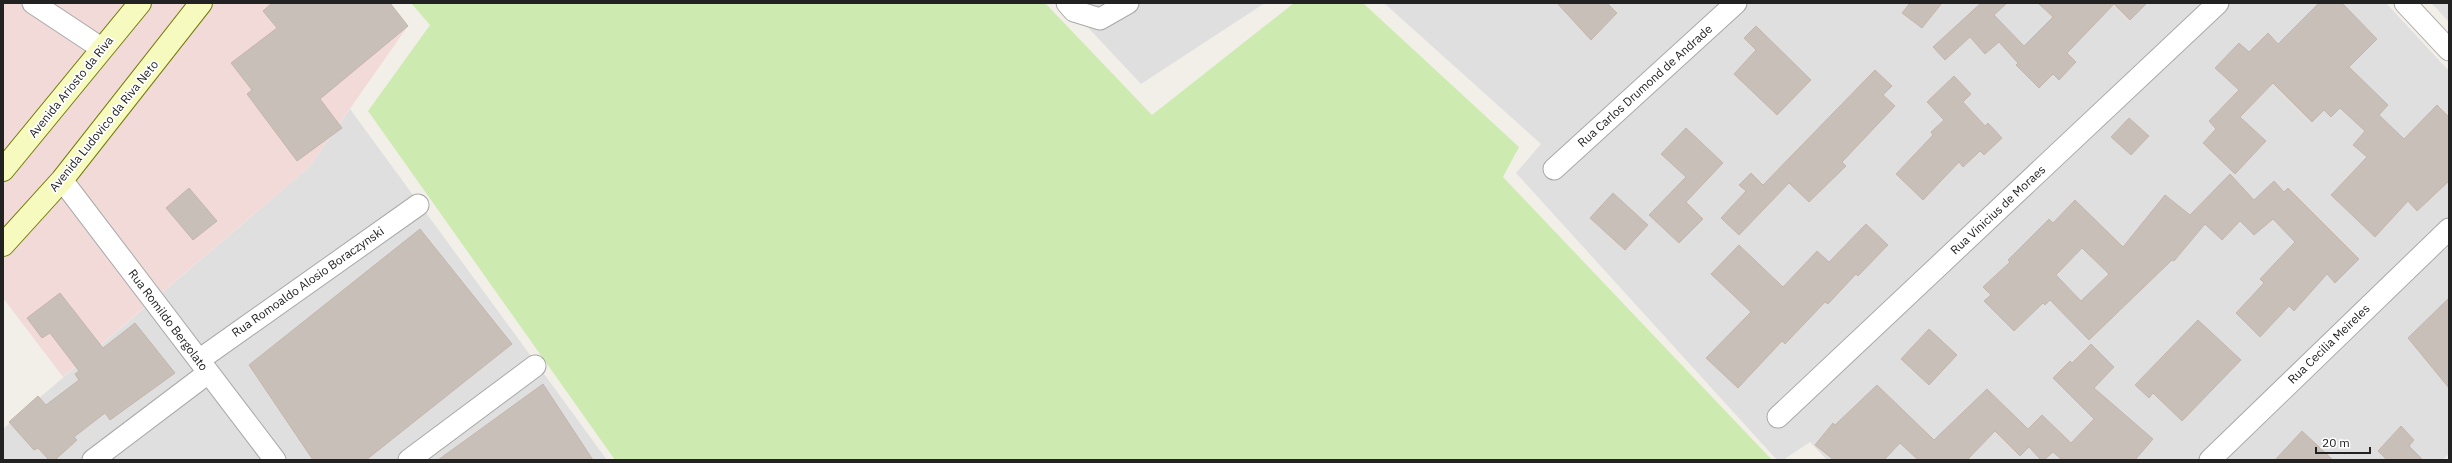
<svg xmlns="http://www.w3.org/2000/svg" width="2452" height="463" font-family="'IBM Plex Sans',sans-serif">
<rect width="100%" height="100%" fill="#f2efe9"/>
<!-- residential -->
<path fill="#e0dfdf" d="M1065,3h200l-124,81z
M1384,3h1002l63,68v383l-7,6h-615l-17,-18 -27,18h-6l-261,-287 25,-29z
M2431,3h18v19l-12,-13z
M350,109l257,351h-604v-31l306,-262z"/>
<!-- commercial -->
<path fill="#f2dad9" d="M3,3h384l21,23 -99,141 -246,210 -60,-79z"/>
<!-- grass -->
<path fill="#cdebb0" d="M411,3h634l107,112 142,-112h69l156,144 -16,30 269,283h-1157l-247,-349 62,-86z"/>
<!-- building -->
<path fill="#c7bfb8" stroke="#c4b6ab" fill-rule="evenodd" d="M272,3h118l18,23 -88,73 22,29 -45,33 -50,-67 5,-4 -21,-27 46,-35 -14,-17z
M1557,3h50l10,10 -26,27z
M1910,3h32l-20,25 -20,-15z
M1981,3h26l-13,12 30,31 29,-29 -15,-14h109l-17,17 -16,-16 -47,49 9,9 -17,18 -6,-6 -14,14 -23,-23 2,-2 -19,-21 -14,12 -15,-17 -25,23 -12,-13z
M2319,3h23l35,36 -28,28 39,38 -9,10 25,24 33,-34 12,12v64l-32,30 -9,-10 -33,36 -44,-42 36,-38 -14,-12 12,-14 -25,-23 -9,9 -7,-7 -12,12 -39,-39 -33,34 26,24 -31,33 -32,-31 13,-14 -7,-8 30,-31 -24,-22 24,-25 10,9 19,-19 10,11z
M1756,26l55,54 -34,35 -43,-41 22,-24 -12,-12z
M1875,70l17,16 -9,9 12,11 -53,56 4,4 -37,36 -20,-19 -50,52 -18,-17 25,-27 -7,-6 12,-12 12,12z
M1954,76l17,18 -8,8 22,24 3,-3 14,15 -18,17 -4,-4 -17,16 -4,-5 -36,38 -27,-26 37,-39 -2,-3 13,-12 -17,-18z
M2129,118l20,18 -18,19 -20,-18z
M1686,128l37,35 -37,39 17,17 -24,24 -30,-28 37,-38 -25,-23z
M2230,174l24,26 20,-19 10,11 4,-4 71,71 -24,24 -8,-9 -33,37 -5,-5 -29,31 -24,-24 28,-30 -4,-4 35,-37 -22,-23 -19,16 -14,-14 -18,19 -17,-16 -31,37 -2,-1 -83,80 -39,-40 -5,5 -2,-2 -29,28 -30,-30 7,-6 -8,-8 27,-25 -2,-2 41,-41 4,4 22,-23 48,47 42,-52 25,20zM2082,248l27,26 -28,27 -25,-26z
M189,188l28,33 -24,19 -27,-32z
M1613,193l35,32 -23,25 -35,-32z
M1866,224l22,21 -30,31 -2,-2 -28,30 -3,-2 -40,42 -3,-3 -44,47 -32,-30 45,-46 -40,-38 28,-29 44,42 34,-36 12,11z
M420,229l92,115 -146,116h-53l-64,-95z
M60,293l43,55 32,-25 40,50 -65,47 -5,-7 -31,24 3,3 -22,20h-6l-11,-12 -4,2 -25,-28 29,-26 8,9 33,-25 -4,-6 4,-3 -29,-38 -8,5 -15,-20z
M2449,298v90l-41,-50z
M2198,320l43,40 -59,61 -29,-28 -4,5 -14,-13z
M1929,329l28,26 -28,30 -28,-26z
M2091,344l23,23 -20,21 59,51 -18,21h-73l-9,-8 -9,8h-3l-12,-13 -9,9 -25,-25 -28,29h-49l-18,-17 -16,17h-50l-19,-15 18,-22 2,2 42,-40 57,55 53,-51 41,40 14,-14 29,28 23,-24 -41,-41 17,-17 2,2z
M543,384l50,76h-155z
M2401,426l13,14 -5,6 14,14h-36l-9,-9z
M2302,431l31,29h-58z"/>
<g fill="none" stroke-linecap="round" stroke-linejoin="round">
<!-- street casing -->
<g stroke="#a9a9a9" stroke-width="23">
<path id="street" d="M33,3l68,45
M1067,3l7,8 26,8 28,-16
M2405,3l44,47
M1554,169l182,-166
M62,180l213,280
M199,360l219,-155
M1778,417l440,-414
M93,460l115,-87
M409,460l126,-94
M2210,460l239,-231"/>
</g>
<!-- secondary casing -->
<g stroke="#707d05" stroke-width="24">
<path id="secondary" d="M3,170l137,-167
M3,245l59,-65 139,-177"/>
</g>
<!-- street -->
<use href="#street" stroke="#fff" stroke-width="21"/>
<!-- secondary -->
<use href="#secondary" stroke="#f7fabf" stroke-width="22"/>
</g>
<g text-anchor="middle" stroke-width="3.5" stroke-linejoin="round" paint-order="stroke">
<!-- street labels -->
<g font-size="12" fill="#222" stroke="#fff">
<text transform="translate(1645 86) rotate(-42)" y="4">Rua Carlos Drumond de Andrade</text>
<text transform="translate(71 87) rotate(-51)" y="4">Avenida Ariosto da Riva</text>
<text transform="translate(104 126) rotate(-51)" y="4">Avenida Ludovico da Riva Neto</text>
<text transform="translate(1998 210) rotate(-43)" y="4">Rua Vinicius de Moraes</text>
<text transform="translate(308 282) rotate(-35)" y="4">Rua Romoaldo Alosio Boraczynski</text>
<text transform="translate(168 320) rotate(53)" y="4">Rua Romildo Bergolato</text>
<text transform="translate(2329 344) rotate(-44)" y="4">Rua Cecilia Meireles</text>
</g>
</g>
<!-- border -->
<rect width="2452" height="463" fill="none" stroke="#222222" stroke-width="8"/>
<!-- scale -->
<path d="M2316 447v6h54v-6" fill="none" stroke="#222222" stroke-width="2"/>
<text x="2322" y="447" font-size="12" fill="#222222" stroke="#ffffff" stroke-width="3" paint-order="stroke">20 m</text>
</svg>
